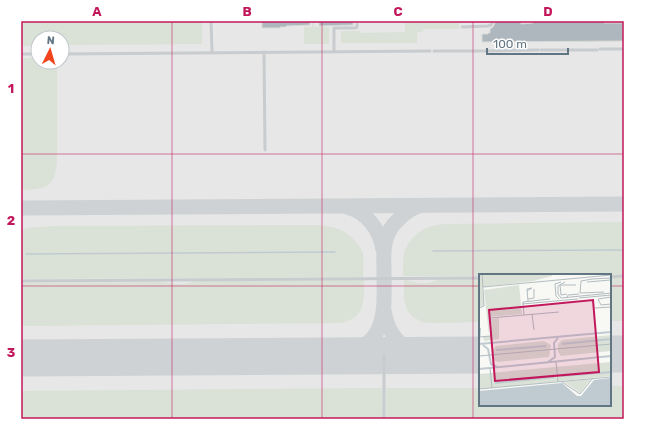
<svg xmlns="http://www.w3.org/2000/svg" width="645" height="440" font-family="Rubik,sans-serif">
<rect width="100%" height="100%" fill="#f8f8f5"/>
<!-- built -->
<path fill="#e6e7e6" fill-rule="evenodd" d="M202,21h422v398h-603v-381l181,-1zM38,38h24v24h-24zM480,275h130v130h-130z"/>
<!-- green -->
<path fill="#dae1d6" d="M21,21h181v23l-140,1v-7h-24v8h-17z
M312,21h2v6h15v17h-25v-17h8z
M405,21h54v8h-34l-3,3h-5v11h-76v-12h20v2l44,-1z
M21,58h17v4h19v98c-2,28 -11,29 -36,30z
M624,222v53h-144v1h-77c0,-7 0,-15 1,-22 4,-15 17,-26 32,-29 5,-1 11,-1 16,-1z
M297,225c21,0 43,-2 58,16 3,3 7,9 8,13 1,7 0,15 0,23l-342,2v-48l6,-3 23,-2z
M610,278h14v43h-14z
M440,279h40v43l-47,1 -11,-1 -9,-5 -6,-7 -3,-12v-18c5,0 8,2 13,3 7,1 16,0 23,-4z
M364,280c0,22 1,39 -25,43l-312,3 -6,-1v-42l143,-1c11,3 21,3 32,-1z
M610,386h14v33h-238v-31h94v17h130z
M382,388l1,31h-362v-28z"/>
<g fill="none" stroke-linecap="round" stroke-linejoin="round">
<!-- stream -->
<path stroke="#bfcbd0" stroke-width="1.5" d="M433,251l191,-1
M26,254l309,-2"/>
<!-- taxiway -->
<path stroke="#cfd2d4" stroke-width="15" d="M347,207c20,5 33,23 36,43
M21,208l603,-4
M384,310c4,27 19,41 45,46
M338,356c52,-11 46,-46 46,-89 -1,-18 0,-35 15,-48 6,-6 12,-11 21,-13"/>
<!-- runway -->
<path stroke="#cfd2d4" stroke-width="37" d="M610,354h14
M21,358l459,-3"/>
</g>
<!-- building -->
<path fill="#aeb7bd" stroke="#dadad7" d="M262,21h48v4l-24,1v1h-6v1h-18z
M319,21h34v4l-34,1z
M496,21h25v3l12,-1v-2h71v2h19v13h1v5l-142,1v-8h6v-1h2v-4l3,-2z"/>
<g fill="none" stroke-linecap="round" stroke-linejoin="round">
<!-- lane -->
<path stroke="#c8cccf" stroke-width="3" d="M211,21l1,31
M462,27l26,-1 3,-1 2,-4
M600,49h24
M541,50h56
M434,51h48
M484,51l54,-1
M264,52l1,98
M334,52v-24h22l1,-1v-3
M21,54h17
M62,54l368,-3
M610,277l14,-1
M21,281l459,-3
M384,356v63"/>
</g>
<!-- grid -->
<path fill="none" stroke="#c2185b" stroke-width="1" stroke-opacity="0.55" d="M172,21v398M322,21v398M473,21v398M21,154h603M21,286h459M610,286h14"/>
<!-- overview -->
<g transform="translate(479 274)">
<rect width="132" height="132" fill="#f8f8f5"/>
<path d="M0,0h73v2l-19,5 -51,6 2,18 -5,2zM40,11l3,29 -33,3v18l-5,-45zM20,44v21l-15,2 -1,-4 7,-1 1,-17zM132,61v16l-50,5 -3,-4v-8l4,-4zM65,67l7,4 -2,12 -51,5 -5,-2 -1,-10 4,-4zM132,88v14l-132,13v-15zM112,105l-11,14 -16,-11z" fill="#dae1d6"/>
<path d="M132,104v28h-132v-15l83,-8 15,13h4l13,-16z" fill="#bfcbd0"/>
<path fill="none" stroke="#bfcbd0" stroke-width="2" d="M0,70l132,-12M0,70l1,-16M83,70l49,-5M4,71l5,4 3,15 6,3M17,76l50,-4M69,88l7,-5 -1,-14 4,-5M0,95l132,-13M82,102l50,-4M16,109l59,-6"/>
<path fill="none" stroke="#b3bcc0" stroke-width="1" d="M113,5l19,-1M113,5l-11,2 -1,12 24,-1M86,8l-7,4v8l3,4 50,-5M108,8l24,-2M4,13l128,-12M48,17l5,-3 -5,1v1l1,11M88,20l-6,1 -1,-10h16M132,23l-13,2 3,6 10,-1M88,24l1,-3 11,-1M100,24l32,-3M49,25l6,-1v-9M80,25l-3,-3 -1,-12 6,-2M43,30l56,-5M0,34l5,-2 -2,-32M116,34l16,-1M53,40l2,16M45,41l-1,-13 27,-3M0,63l12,-1 -1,-18 69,-6M0,82l132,-12M77,88l2,20M11,94l2,20M83,108l18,12 13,-16M0,115l132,-12"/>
<path fill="#c2185b" fill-opacity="0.15" stroke="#c2185b" stroke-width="2" d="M114,26l6,72 -104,9 -6,-71z"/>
<rect width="132" height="132" fill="none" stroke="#617583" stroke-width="2"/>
</g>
<!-- border -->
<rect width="645" height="440" fill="none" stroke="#ffffff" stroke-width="44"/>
<!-- north arrow -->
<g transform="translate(50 50) rotate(5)"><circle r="19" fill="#ffffff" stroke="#c0c8cd"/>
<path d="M0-3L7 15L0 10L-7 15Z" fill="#f2441c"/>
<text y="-6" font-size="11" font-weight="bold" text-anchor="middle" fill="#617583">N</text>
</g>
<!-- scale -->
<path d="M487 48v6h81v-6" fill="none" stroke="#617583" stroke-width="2"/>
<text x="493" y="48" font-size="12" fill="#617583" stroke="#ffffff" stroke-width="3" paint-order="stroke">100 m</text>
<rect x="22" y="22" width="601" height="396" fill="none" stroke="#c2185b" stroke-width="1.5"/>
<g font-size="13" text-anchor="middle" font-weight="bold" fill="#c2185b">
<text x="97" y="16">A</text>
<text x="247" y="16">B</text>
<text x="398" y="16">C</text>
<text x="548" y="16">D</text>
<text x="11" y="93">1</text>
<text x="11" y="225">2</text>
<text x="11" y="357">3</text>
</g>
</svg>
